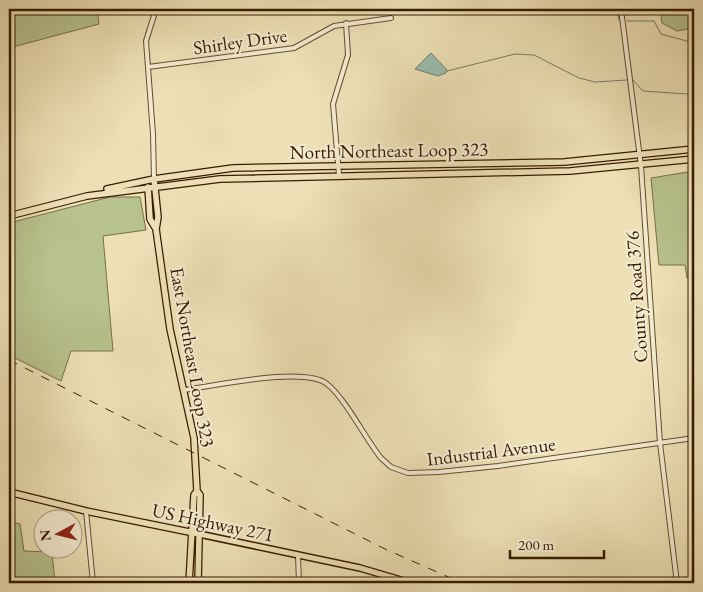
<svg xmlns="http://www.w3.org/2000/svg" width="703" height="592" font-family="'EB Garamond',serif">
<rect width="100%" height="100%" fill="#ede0b6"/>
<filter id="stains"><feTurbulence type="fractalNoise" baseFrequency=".004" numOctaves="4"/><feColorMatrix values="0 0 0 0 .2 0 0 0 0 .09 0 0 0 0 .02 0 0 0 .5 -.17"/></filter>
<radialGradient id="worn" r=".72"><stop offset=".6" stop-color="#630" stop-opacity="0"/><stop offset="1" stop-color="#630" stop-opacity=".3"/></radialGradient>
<!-- green -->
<path fill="#b7c28e" stroke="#786f48" d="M9,9h88l2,15 -90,24z
M660,9h34v19l-17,3 -15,-8z
M694,171v106l-7,1 -2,-13h-26l-8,-87z
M110,197h30l6,33 -43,6 10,115h-42l-10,30 -52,-26v-132z
M9,521l11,3 4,27 28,1 3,31h-46z"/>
<!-- water -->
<path fill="#99bdaf" stroke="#737d6a" d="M431,53l16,17 -1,3 -8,3 -23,-7z"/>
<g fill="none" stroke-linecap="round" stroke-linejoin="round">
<!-- stream -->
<path stroke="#737d6a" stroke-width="1" d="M617,9l2,11
M627,21h27l7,13 33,9
M447,71l68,-17 19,1 45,23 16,4 32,-2
M632,79l11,12 44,3 7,-6"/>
<!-- minor casing -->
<g stroke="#664d2f" stroke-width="6">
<path id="minor" d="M621,9l20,157 19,277 17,140
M148,67l146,-19 40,-22 57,-8
M339,175l-6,-71 15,-49 -2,-32
M154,179l-1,-45 -7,-93 10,-32
M184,390c29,-4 121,-24 143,-6 18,14 38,54 54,74l10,9 17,6 31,-1 59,-6 196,-28
M86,511l7,72
M298,555l1,28"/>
</g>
<!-- major casing -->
<g stroke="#391c02" stroke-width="8">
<path id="major" d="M199,534l161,34 51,15"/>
</g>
<!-- highway casing -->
<g stroke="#391c02" stroke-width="8">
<path id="highway" d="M154,179l4,38 -2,12 14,100 24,109 3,53 3,4 -2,88
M148,187l2,32 6,10
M107,189l47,-10 79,-11 331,-6 130,-13
M9,216l78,-20 133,-17 350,-8 124,-12
M9,492l77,19 113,23
M189,583l5,-88 3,-4"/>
</g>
<!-- minor -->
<use href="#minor" stroke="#f3ebd0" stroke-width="4"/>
<!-- major -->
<use href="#major" stroke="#ede0b6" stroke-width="5"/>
<!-- highway -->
<use href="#highway" stroke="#ede0b6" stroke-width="5.5"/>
<!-- rail -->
<path stroke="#391c02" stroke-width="1" stroke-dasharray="9 9" stroke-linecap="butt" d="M9,360l376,189 77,34"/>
</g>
<g text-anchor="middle" stroke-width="4" stroke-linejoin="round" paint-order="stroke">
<!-- street labels -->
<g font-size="19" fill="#391c02" stroke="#f3ebd0">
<text transform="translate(240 41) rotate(-8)" y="7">Shirley Drive</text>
<text transform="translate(389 150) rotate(-1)" y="7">North Northeast Loop 323</text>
<text transform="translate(636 297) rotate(-94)" y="7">County Road 376</text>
<text transform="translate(193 357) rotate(80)" y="7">East Northeast Loop 323</text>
<text transform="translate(491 451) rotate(-7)" y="7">Industrial Avenue</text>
<text transform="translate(213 522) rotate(12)" y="7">US Highway 271</text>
</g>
</g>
<!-- margin -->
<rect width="703" height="592" fill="none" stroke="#ede0b6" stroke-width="30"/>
<rect x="10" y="10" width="683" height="572" fill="none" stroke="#391c02" stroke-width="2.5"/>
<rect x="15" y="15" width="673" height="562" fill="none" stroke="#391c02"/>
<!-- north arrow -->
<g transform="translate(58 534) rotate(263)"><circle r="24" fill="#f3ebd0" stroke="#a9987e"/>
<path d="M0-4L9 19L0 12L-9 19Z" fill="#8f2418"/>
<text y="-8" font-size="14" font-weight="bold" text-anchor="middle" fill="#391c02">N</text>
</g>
<!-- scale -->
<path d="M510 550v8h94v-8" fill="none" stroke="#391c02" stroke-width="2.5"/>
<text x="518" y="550" font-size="15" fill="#391c02" stroke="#f3ebd0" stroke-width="4" paint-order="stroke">200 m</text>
<rect width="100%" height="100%" filter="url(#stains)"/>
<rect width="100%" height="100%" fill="url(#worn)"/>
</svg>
